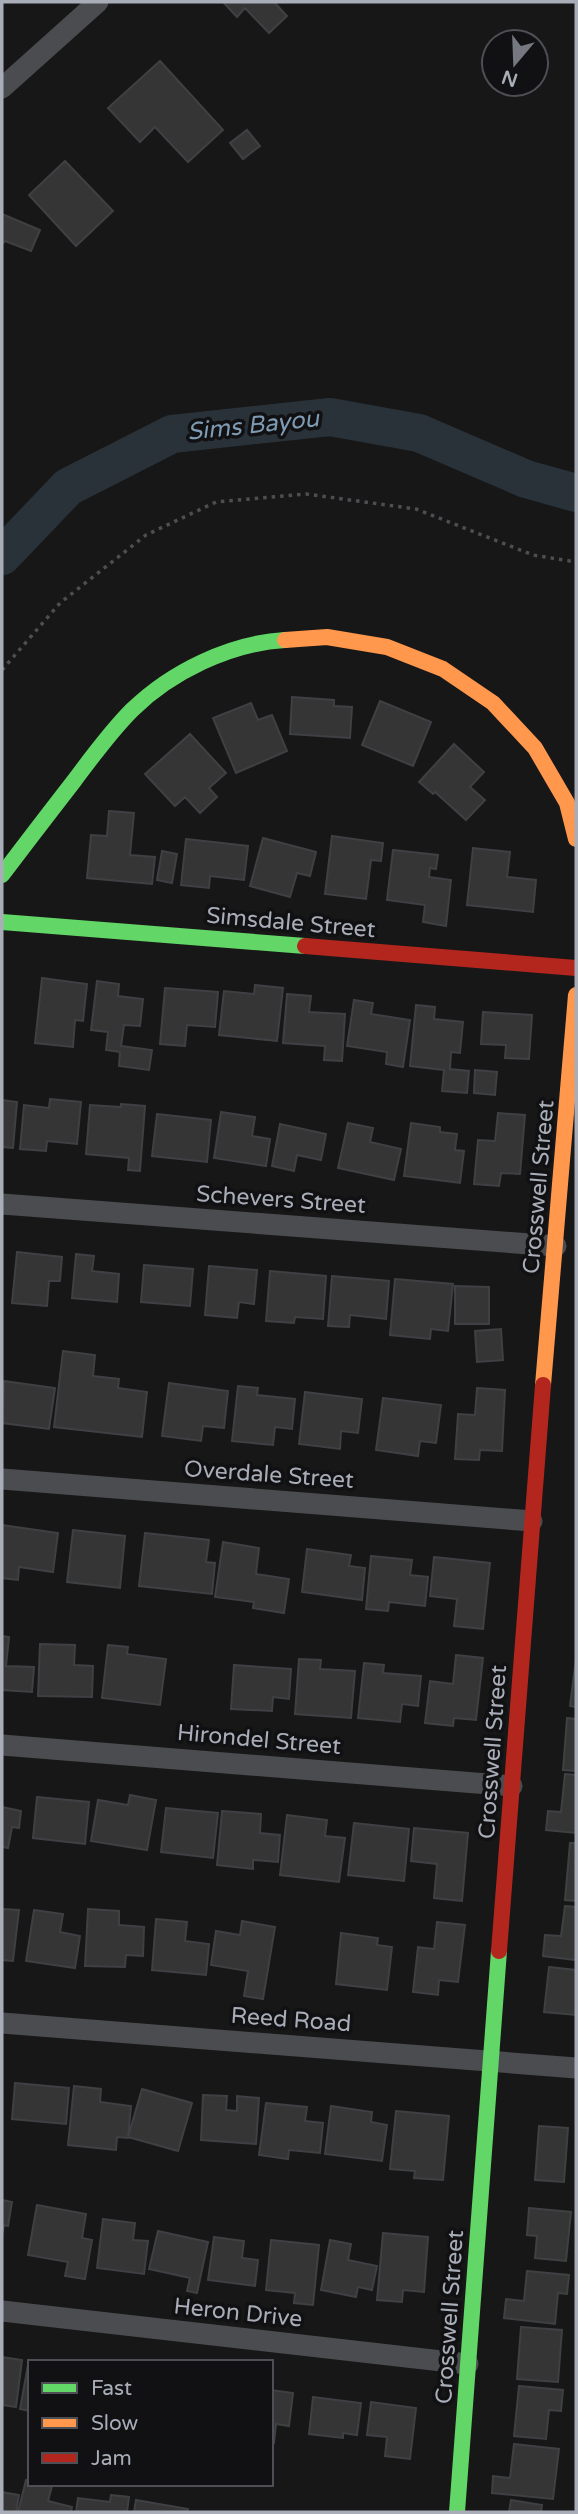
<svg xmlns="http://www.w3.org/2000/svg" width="578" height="2514" font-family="'Varela Round',sans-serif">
<rect width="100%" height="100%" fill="#171717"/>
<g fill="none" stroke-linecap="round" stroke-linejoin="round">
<!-- river -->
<path stroke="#2a3239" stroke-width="38" d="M2,556l66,-69 104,-53 158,-17 89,16 107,46 50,14"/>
</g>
<!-- building -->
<path fill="#353536" stroke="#3f4043" stroke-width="2" d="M223,2h51l13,14 -18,17 -24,-25 -8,9z
M160,61l63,69 -35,32 -33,-35 -15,15 -32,-34z
M247,130l13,16 -17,13 -13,-16z
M65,161l48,50 -37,35 -47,-51z
M2,214l38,16 -9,21 -26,-10 -3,3z
M292,697l42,3v6l18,1 -2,31 -60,-4z
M380,701l51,21 -18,44 -51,-21z
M251,703l7,17 14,-5 15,36 -51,22 -23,-55z
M190,734l36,39 -17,15 8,9 -17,16 -15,-16 -10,9 -30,-32z
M454,744l30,28 -14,15 15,13 -19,20 -31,-28 -2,2 -14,-12z
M109,811l25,2 -4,42 25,2 -3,27 -65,-6 4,-43 16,1z
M332,836l51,7 -2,18 -10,-1 -5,39 -41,-5z
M263,838l53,14 -6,24 -13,-3 -7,24 -40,-11z
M186,839l62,7 -4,34 -34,-4 -1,12 -28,-3z
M473,848l37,4 -3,25 29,3 -3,32 -66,-7z
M393,850l45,5 -2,14 -6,-1 -1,9 22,3 -5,46 -23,-4 2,-17 -38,-5z
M162,851l15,3 -5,29 -15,-3z
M42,978l45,6 -4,37 -8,-1 -2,27 -38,-4z
M97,981l22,3 -1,12 25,3 -3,27 -16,-1 -3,21 31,4 -3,20 -30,-4 1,-14 -14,-2 2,-18 -17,-2z
M255,985l28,3 -6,53 -58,-6 5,-44 30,3z
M165,988l53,4 -3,35 -28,-2 -2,21 -25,-2z
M287,994l24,2 -2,16 36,2 -3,47 -18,-1 1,-14 -42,-3z
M354,1000l19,3 -2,11 39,6 -7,47 -17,-3 1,-12 -40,-6z
M416,1005l19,2 -1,12 29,3 -3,31 -9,-1 -1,17 19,2 -2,22 -25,-2 2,-21 -34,-4z
M483,1012l49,3 -3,44 -24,-1 1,-13 -25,-1z
M475,1070l22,2 -2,23 -21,-2z
M50,1099l31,3 -4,42 -30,-3 -1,10 -26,-2 4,-44 25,3z
M2,1100l15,2 -4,46 -11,-1z
M121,1104l24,2 -5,65 -12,-1 1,-12 -43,-4 4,-49 31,2z
M221,1112l34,5 -3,19 18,3 -4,27 -52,-8z
M498,1113l27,2 -5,59 -19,-1 -2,13 -25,-2 4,-44 17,1z
M157,1114l54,6 -4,42 -55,-6z
M348,1123l25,5 -3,14 31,7 -7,31 -56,-12z
M411,1123l29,4v5l17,2 -2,16 9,1 -4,32 -56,-7z
M280,1124l46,10 -5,26 -24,-5 -3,16 -22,-5z
M17,1252l45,5 -2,24h-11l-2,25 -35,-3z
M76,1254l18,2 -2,15 27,3 -2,28 -45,-4z
M144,1265l49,4 -3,37 -49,-4z
M209,1266l48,4 -3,34 -15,-2 -2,16 -32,-3z
M270,1271l56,5 -3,43 -28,-2 -1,6 -28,-2z
M332,1276l57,5 -3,38 -36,-4 -1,12 -21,-1z
M395,1279l58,5 -5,47 -17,-2 -1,10 -40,-4z
M455,1286l34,1v37h-34z
M501,1329l2,31 -26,2 -2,-31z
M63,1351l32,4 -2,21 26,3 -1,9 29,4 -5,45 -88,-10z
M4,1381l51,7 -6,41 -47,-6z
M169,1383l59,8 -4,37 -21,-2 -2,15 -39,-5z
M238,1386l20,2 -1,7 38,4 -3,30 -17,-2 -2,18 -41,-4z
M477,1388l28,2 -3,61 -22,-1 -1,10 -24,-1 3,-45 17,1z
M305,1392l57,7 -4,34 -17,-2 -1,18 -41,-5z
M383,1398l58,7 -5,38 -16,-2 -2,15 -42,-6z
M2,1525l56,8 -5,39 -34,-5 -1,13 -16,-2z
M73,1530l52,6 -5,52 -53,-6z
M145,1533l64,7 -3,22 9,1 -3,31 -73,-8z
M223,1542l36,6 -3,26 33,5 -5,34 -31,-5 1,-6 -39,-5z
M307,1549l44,6 -2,11 16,2 -3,32 -60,-8z
M371,1556l41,4 -2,15 18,2 -3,29 -36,-4 -1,9 -22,-2z
M434,1557l56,6 -7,66 -29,-3 3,-27 -27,-3z
M2,1636l7,1 -3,29 28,1 -2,25 -30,-2z
M40,1644l35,1 -1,20 19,1 -1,31 -54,-1z
M108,1645l20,2 -1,7 39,5 -6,46 -58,-7z
M456,1655l27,3 -7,62 -22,-2 -1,8 -28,-3 5,-42 23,3z
M299,1659l22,1 -1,9 35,2 -4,47 -56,-4z
M576,1659v48l-6,-1z
M364,1663l20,2 -1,8 38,3 -3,30 -16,-2 -2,18 -42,-4z
M234,1665l57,4 -2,30 -16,-2 -1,14 -41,-2z
M567,1718l9,1v52l-13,-1z
M565,1774l11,1v58l-30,-3 2,-19 13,1z
M130,1795l26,5 -9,50 -56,-9 7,-41 30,5z
M37,1797l52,5 -4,42 -52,-6z
M2,1807l19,4 -2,17 -7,-1 -4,21 -6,-1z
M166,1808l52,5 -5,45 -52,-6z
M222,1811l39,3 -1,19 20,2 -2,27 -25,-2v9l-36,-4z
M287,1815l40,5 -2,16 20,2 -6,44 -59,-7z
M354,1823l55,6 -5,52 -56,-6z
M414,1828l54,5 -6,68 -28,-3 3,-34 -26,-3z
M570,1843h6v58l-11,-1z
M565,1906l11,1v53l-33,-4 2,-21 16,1z
M2,1909l17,1 -6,51 -11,-1z
M88,1909l31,2v14l25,2 -1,29 -17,-1 -1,12 -40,-1z
M34,1910l29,4 -3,18 20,4 -5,32 -49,-7z
M156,1919l31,3 -2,19 24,3 -3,31 -54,-5z
M242,1921l33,6 -12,72 -19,-3 4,-25 -37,-6 5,-34 24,4z
M437,1922l28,3 -7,57 -19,-2 -1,15 -25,-3 5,-45 16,2z
M341,1933l37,5 -1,7 15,2 -5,43 -51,-6z
M549,1967l27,3v45l-32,-3z
M15,2083l54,5 -3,36 -54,-5z
M74,2086l27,3 -1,13 31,4 -3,32 -11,-1 -1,13 -48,-5z
M142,2089l50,14 -14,48 -50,-14z
M203,2095l24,1 -1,14 11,1v-15l22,2 -3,46 -55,-4z
M266,2103l41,4 -2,14 18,2 -3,30 -31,-3 -1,9 -29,-4z
M331,2106l41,6 -1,10 16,3 -5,36 -57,-7z
M396,2111l53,5 -6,64 -29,-2 1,-7 -25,-2z
M539,2126l29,2 -4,54 -29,-2z
M2,2200l10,2 -4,24 -4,-1 -2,11z
M37,2205l49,9 -4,24 10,2 -7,39 -20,-3 3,-14 -40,-7z
M529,2208l42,4 -5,49 -31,-3 2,-22 -10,-1z
M103,2219l32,4 -2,17 15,1 -4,33 -47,-6z
M158,2231l50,11 -11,51 -10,-2 3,-13 -41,-9z
M383,2233l45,4 -4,55 -21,-2 -1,12 -25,-2z
M214,2237l30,4 -2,17 16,2 -3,26 -47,-6z
M271,2240l48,5 -6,60 -19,-2 1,-10 -29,-3z
M330,2240l21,4 -3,16 29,6 -5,24 -14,-3 -2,10 -35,-7z
M527,2271l42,4 -2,19 -9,-1 -3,31 -51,-6 2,-19 18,2z
M521,2327l41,3 -4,52 -41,-3z
M2,2357l20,3 -6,47 -14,-2z
M28,2365h2v46l-10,-2z
M519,2386l44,4 -2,21 -12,-1 -3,29 -32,-3z
M271,2390l22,3 -4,33 -13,-2 -2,19h-3z
M313,2397l48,6 -4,32 -14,-2v5l-34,-4z
M371,2402l45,6 -6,51 -25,-3 2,-19 -20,-2z
M514,2444l45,5 -6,50 -61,-6 1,-17 17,2z
M26,2480l4,1v3l22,2 -4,15 24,6 -1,5h-53z
M2,2492l17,3 -3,17h-14z
M111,2495l18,2 -2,15h-51l2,-14 32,4z
M136,2500l52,9 -1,3h-53z
M511,2500l31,5 -1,7h-32z"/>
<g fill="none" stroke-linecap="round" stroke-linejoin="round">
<!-- path -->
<path stroke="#4d4e52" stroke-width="3.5" stroke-dasharray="3.5 5" stroke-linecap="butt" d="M2,670l58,-67 86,-68 70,-33 90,-8 110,15 117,46 43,7"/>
<!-- street -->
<path stroke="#4b4c50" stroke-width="21" d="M2,88l96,-86
M2,1204l554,42
M2,1479l530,42
M2,1745l510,41
M2,2023l574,45
M2,2311l466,53"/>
<!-- fast -->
<path stroke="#63d668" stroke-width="16" d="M2,875c24,-32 48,-63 72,-94 18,-24 36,-49 58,-71 39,-38 98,-67 153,-70
M2,922l303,24
M457,2512l42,-561"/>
<!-- slow -->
<path stroke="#ff974d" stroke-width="16" d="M285,640l42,-3 60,10 56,22 50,34 42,45 32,55 9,36
M543,1385l33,-390"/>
<!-- jam -->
<path stroke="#b3261e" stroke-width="16" d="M305,946l271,22
M499,1951l44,-566"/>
</g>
<g text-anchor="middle" stroke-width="7" stroke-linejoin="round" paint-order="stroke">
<!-- street labels -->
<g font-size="23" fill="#a8adb8" stroke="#111113">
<text transform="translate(291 922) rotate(5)" y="8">Simsdale Street</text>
<text transform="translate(538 1187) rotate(-85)" y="8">Crosswell Street</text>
<text transform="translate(281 1199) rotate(4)" y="8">Schevers Street</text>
<text transform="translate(269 1474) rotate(4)" y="8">Overdale Street</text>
<text transform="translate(259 1739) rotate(5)" y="8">Hirondel Street</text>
<text transform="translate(492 1752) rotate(-86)" y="8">Crosswell Street</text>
<text transform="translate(291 2019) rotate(4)" y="8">Reed Road</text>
<text transform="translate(238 2312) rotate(6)" y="8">Heron Drive</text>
<text transform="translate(449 2317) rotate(-86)" y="8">Crosswell Street</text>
</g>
<!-- water labels -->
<g font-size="24" font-style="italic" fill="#7f9bb3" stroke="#111113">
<text transform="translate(253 425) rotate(-6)" y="8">Sims Bayou</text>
</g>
</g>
<!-- border -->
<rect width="578" height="2514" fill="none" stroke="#a8adb8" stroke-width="7"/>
<!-- legend -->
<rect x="28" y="2360" width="245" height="126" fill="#111113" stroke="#4d4f55" stroke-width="2"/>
<rect x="42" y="2383" width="35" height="10" fill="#63d668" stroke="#4d4f55" stroke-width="2"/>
<text x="91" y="2395" font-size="21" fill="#a8adb8">Fast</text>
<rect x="42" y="2418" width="35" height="10" fill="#ff974d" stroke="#4d4f55" stroke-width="2"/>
<text x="91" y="2430" font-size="21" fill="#a8adb8">Slow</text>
<rect x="42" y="2453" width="35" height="10" fill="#b3261e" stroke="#4d4f55" stroke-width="2"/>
<text x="91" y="2465" font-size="21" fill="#a8adb8">Jam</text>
<!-- north arrow -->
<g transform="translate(515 63) rotate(199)"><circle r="33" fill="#111113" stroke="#4d4f55" stroke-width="2"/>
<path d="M0-5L12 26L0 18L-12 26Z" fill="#757880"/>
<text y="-10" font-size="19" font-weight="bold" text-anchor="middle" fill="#a8adb8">N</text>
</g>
</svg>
